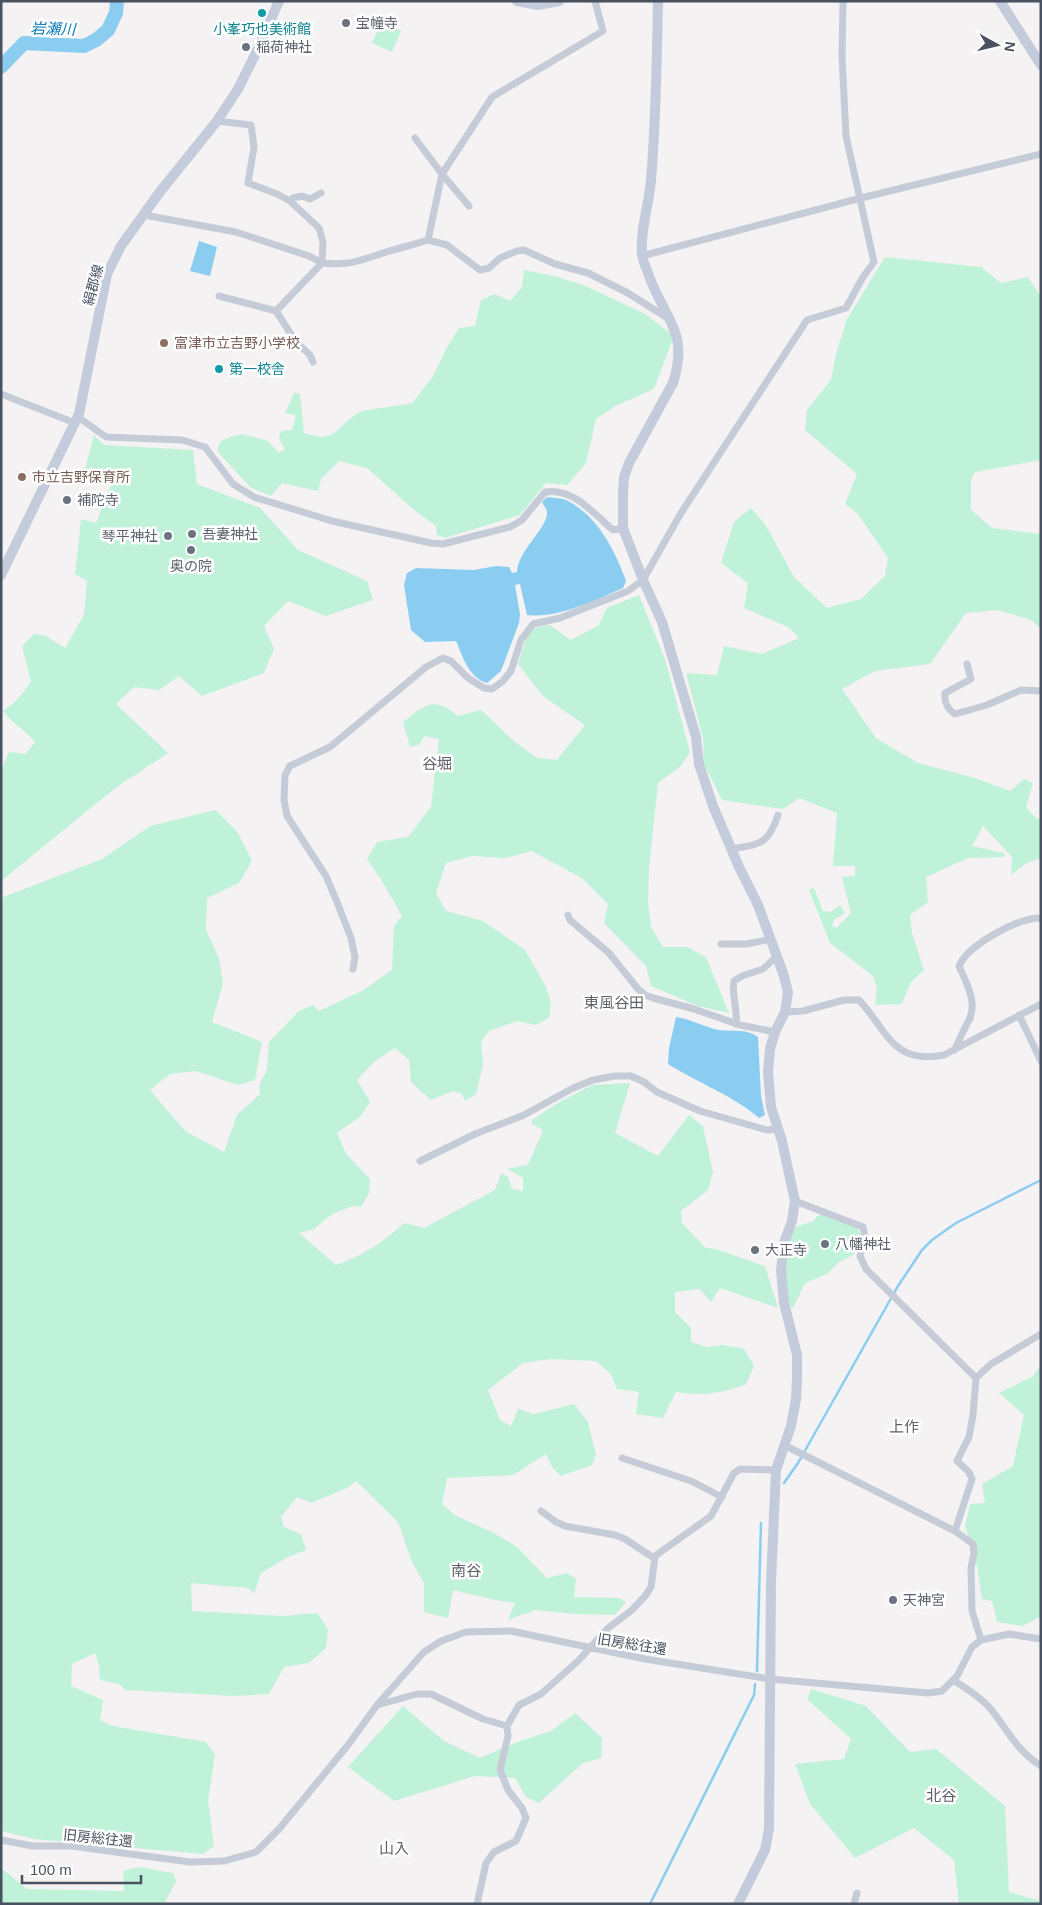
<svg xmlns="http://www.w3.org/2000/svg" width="1042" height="1905" font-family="Helvetica,'Noto Sans JP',sans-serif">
<rect width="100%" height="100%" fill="#f4f2f2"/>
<!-- green -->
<path fill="#c0f2da" d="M381,22l20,9 -9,21 -20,-9z
M885,257l96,10 20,16 27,-6 13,20v163l-66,12 -4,8v30l21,18 49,6v95l-10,-9 -33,-10 -32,3 -36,51 -55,7 -33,18 34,49 42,25 57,15 35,13 14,-12 9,4 -7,24 10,11 5,1v39l-16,6 -14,11 1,-18 -29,-31 -11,20 32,7 1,4 -37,1 -42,19 2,25 -18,13 2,18 12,37 -13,12 -9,22 -27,1 2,-17 -4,-12 -43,-33 -21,-53 5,-2 9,23 8,1 9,-7 5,8 -11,7 -2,6 5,2 14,-15 -9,-36 13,-1v-10h-22l4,-53 -38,-15 -16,11 -61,-9 -18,-36 -1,-26 -17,-65 31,2 7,-29 38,8 37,-16 -9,-10 -46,-20 4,-25 -27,-20 13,-41 17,-14 14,16 29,53 33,31 34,-9 24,-23 3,-18 -31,-45 -12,-9 12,-30 -52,-44 2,-20 24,-30 5,-26 11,-35z
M524,270l31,6 33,11 57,27 29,22 -20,53 -39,17 -19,13 -10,44 -19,22 -21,-2 -26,32 -75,23 -8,-3 -1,-9 -23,-17 -46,-41 -28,-7 -18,18 -3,12 -36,-8 -11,13 -20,-8 -34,-37 4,-10 9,-4 13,-3 25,7 11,12 6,-4 -6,-10 2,-8 11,-1 4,-15 -11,-2 9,-20 6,1 4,39c34,11 31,-6 54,-20 7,-4 43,-7 54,-10l20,-25 14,-29 13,-21 16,-2 6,-26 14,-6 15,7 12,-14z
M94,435l10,10 89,5 4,34 63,24 38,42 69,31 6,19 -47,16 -38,-15 -24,25 10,23 -10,24 -62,23 -23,-20 -20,14 -25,-3 -18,17 52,49 -54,36 -113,92v-111l8,-18 17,2 9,-12c-10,-12 -23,-19 -32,-31l13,-10 15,-19 -9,-36 12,-12 10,1 21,13 19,-33 3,-34 -12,-7 6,-55 15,4 16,-41 -28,-9z
M639,595l26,64 25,93 -10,15 -22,16 -9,84 -1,36 3,24 12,20h24l19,10 23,56 -31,-7 -47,-20 -5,-20 -42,-43 4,-19 -25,-25 -51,-28 -27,7 -33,-2 -26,7 -10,30 10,18 37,10 42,29 21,37 5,16 -2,15 -13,7 -19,-4 -28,10 -8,11 2,23 -7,29 -11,7 -3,-7 -10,-3 -21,9 -20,-18 -2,-22 -14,-12 -20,13 -18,19 13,22 -9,14 -24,17 9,21 24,25 -1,14 -8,14 -8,-1 -21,8 -18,15 -15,4 37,32c26,-9 48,-23 68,-42l20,5 71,-38 6,-17 7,4 4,12 11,2v-13l-16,-9 21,-4 15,-35 -11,-6v-4l24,-16 36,-19 38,-2 -15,50 43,23 31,-41 14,11 10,46 -5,18 -27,21 1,12 24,25 10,1 49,17 13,42 -58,-20 -9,14 -11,-13 -25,3v20l16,16v14l15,5 17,-2 21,4 10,17 -8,18c-27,10 -41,12 -70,8l-13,26 -27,-4 3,-22 -22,-3 -6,-15 -15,-13 -45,-2 -28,4 -35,27 12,30 11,6 7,-17 16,5 40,-10 14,18 8,33 -4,10 -31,11 -9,-9 -6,-13 -33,21 -66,3 -5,26 14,12 38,17 23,14 30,31 20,-5 9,6 -2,18 45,1 7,4 -11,13 -40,-1 -40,-4 -27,10 7,-17 -20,-3 -42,-10 -5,28 -24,-6v-29l-12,-21 -14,-40 -42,-41 -9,7 -36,15 -14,-6 -16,20 3,10 17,7 5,16 -18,7 -27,16 -7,21 -6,-6 -57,-5 1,28 91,5 34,-3 11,16 -2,19 -17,15 -25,4 -15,27 -35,2 -108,-6 -7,-6 -19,-4 -1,-14 -4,-13 -23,11 -1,22 32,14 -3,20 13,6 93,16 9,13 -7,45 6,46 -11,8 -169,-15 -33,-8v-933l101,-39 48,-33 66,-16 22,23 14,28 -13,22 -32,15 -1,32 13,28 4,25 -11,39 50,20 -7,38 -17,5 -42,-14 -26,3 -20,16 35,41 39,21 13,-37 23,-21 -1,-8 8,-17 2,-27 30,-31 14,-6 6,6 43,-20 30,-21 2,-44 8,-10 -20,-35 -15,-22 10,-17 31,-5 23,-30 8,-68 -15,-3 -5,9 -9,2 -7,-25c21,-17 32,-27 55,-6l23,-6 34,32 22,16 20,2 28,-35 -42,-29 -25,-32 11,-35 21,-4 21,15 28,-15 8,-17z
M824,1213l34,16 4,7 -1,11 -8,8 -14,7 -12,12 -22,9 -12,25h-3c-1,-4 -3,-8 -4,-12 -2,-11 1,-56 7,-66 3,-5 16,-7 21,-9l2,-4z
M1041,1365v251l-18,10 -26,-4 -5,-21 -10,-2 -5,-33 -12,-41 5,-21 15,-1 -3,-19 31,-18 11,-51 -25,-22 34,-17z
M811,1689l55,17 44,46 26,-3 69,57 4,86 32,9v3h-82l-5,-44 -40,-32 -59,30 -45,-54 -15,-40 49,-5 7,-20 -44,-40z
M403,1706l41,35 36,17 40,-17 31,-10 24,-18 27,25 -1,20 -18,5 -44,40 -13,-6 -11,-19 -40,-2 -81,25 -46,-34z
M139,1867l34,6 3,8 -12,23h-163v-36l26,21 97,2 -1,-20z"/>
<!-- water -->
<path fill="#8bcdf1" d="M199,241l18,6 -7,29 -20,-5z
M547,497c6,1 13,1 19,3 31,15 49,50 60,81l-3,7c-27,12 -66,31 -96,27l-7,-31 -5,1 5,29 -1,9 -18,48 -14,12c-19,-6 -24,-26 -31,-42l-31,1 -14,-12 -7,-45 3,-12 9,-5 58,2 22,-4 13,1 3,6 5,-1c1,-22 31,-44 30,-60 0,-3 -4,-7 -5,-10z
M676,1017c15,2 28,10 43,13 14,2 27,-2 39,7l3,59 4,19 -6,3c-27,-23 -61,-35 -91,-54l1,-16z"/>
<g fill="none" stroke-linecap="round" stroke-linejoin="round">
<!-- stream -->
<path stroke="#8bcdf1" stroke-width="2.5" d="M784,1483l14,-20 100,-177 24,-36 10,-10 24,-17 85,-43
M757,1671l4,-148
M650,1904l104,-209 1,-11"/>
<!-- river -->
<path stroke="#8bcdf1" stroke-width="14" d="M1,67l23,-24 60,3 12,-6 12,-10 8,-17 1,-12"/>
<!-- street -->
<path stroke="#c5ccd7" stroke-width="7" d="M415,138l27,36 27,32
M290,201l3,-3 9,-2 8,3 11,-6
M144,215l92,17 73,24 13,7 1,-21 -4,-14 -29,-27 -13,-7 -29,-11 6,-36 -3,-22 -34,-4
M428,240l19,5 33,25 9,-2 11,-10 17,-7 7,-1 31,14 33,9 40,20 41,26
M642,256l219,-58 180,-44
M219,296l57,15 46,-48c26,3 37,-2 61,-10 15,-5 30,-8 45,-13l14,-66 50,-77 111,-66 -8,-30
M276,311l20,31 14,13 3,7
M1,394l74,29
M78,417l28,20 76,3 23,7 28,37 21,13 78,24 99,22 12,1 67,-17 12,-7 23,-28c28,-5 49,22 68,38l10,-2
M967,664l4,15 -26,14c-1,10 2,16 10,21l32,-9 34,-15 20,1
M731,849c29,-5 37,-4 47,-34
M568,915l2,5 39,33 29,36 7,6 8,3 41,11 46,16 35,7
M721,944h26l24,-5
M353,969l2,-12 -4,-19 -14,-36 -11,-26 -39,-60 -3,-16 1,-25 5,-9 40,-19 96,-80 17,-9 8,3 17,17 16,10 8,1 11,-8 8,-10 10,-31 12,-16 27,-6 68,-27 15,-11 38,-67 126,-193 39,-12 17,-31 11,-15 -28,-126 -4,-79 1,-56
M785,1012l18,-1 41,-11h15c29,31 33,65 85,55l97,-51
M1019,1015l22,46
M736,1024c2,-15 -5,-30 -2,-43l8,-5 21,-7 14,-13
M955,1050c4,-11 9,-20 14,-30 9,-17 -3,-38 -10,-54 9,-21 58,-48 82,-48
M420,1161l55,-27 49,-19 49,-27 20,-8 22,-4h16l13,6 13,10 43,19 67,19 11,-1
M795,1201l68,26 2,10 -5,19 6,13 110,109
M784,1445l171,86 18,13 1,9 -3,15 1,43 9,29
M622,1458l69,23 31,16
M541,1511l15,11 9,4 50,9 10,4 29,19
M955,1531l17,-52 -3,-7 -12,-11 12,-24 4,-22 3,-37 15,-14 50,-30
M953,1680c13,8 27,17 37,28 17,21 26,42 51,58
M377,1705l40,-11h14l52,25 24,7 12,-21 22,-11 37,-33 29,-32 25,-19 13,-14 6,-9 4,-31 56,-40 23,-43 6,-4 36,1
M1,1840l32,6h38l119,16 34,-1 32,-9 23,-23 69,-84 29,-40 47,-53 17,-11 25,-9 45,-1 134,28 125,20 158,14 14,-2 15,-15 15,-29 9,-7 28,-6 32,5
M477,1904l9,-41 8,-11 22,-11 10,-23 -4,-10 -14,-18 -8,-20 8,-34 -1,-10
M854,1904l3,-11"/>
<!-- secondary -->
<path stroke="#c4ccdb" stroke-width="10" d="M517,1l21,4 21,-4
M658,1c-1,60 -2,119 -7,179 -2,25 -11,49 -9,75 1,6 4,12 6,18 15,45 42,57 25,110l-44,80 -5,14 -1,14v37l20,52 19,42 34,115 3,27 14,42 26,61 19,38 25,68 5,19 -3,20 -10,20 -5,17 -2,23 3,35 11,34 13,60 -3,20 -8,22 -3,27 3,33 13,52v25l-1,19 -5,27 -15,44 -5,112 -2,247 -4,21 -27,54
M1000,1l41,64
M1,575l78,-161 28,-140 14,-28 38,-53 58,-72 21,-32 18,-36 23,-52"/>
</g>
<!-- markers -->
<g fill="#0f9aa8" stroke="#fff" stroke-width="2">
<circle cx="262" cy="13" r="5"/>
<circle cx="219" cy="369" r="5"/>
</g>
<g fill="#6b7280" stroke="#fff" stroke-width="2">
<circle cx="346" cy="23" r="5"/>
<circle cx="246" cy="47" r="5"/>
<circle cx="67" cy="500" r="5"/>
<circle cx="192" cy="534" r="5"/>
<circle cx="168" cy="536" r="5"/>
<circle cx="191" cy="550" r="5"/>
<circle cx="825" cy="1244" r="5"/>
<circle cx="755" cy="1250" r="5"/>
<circle cx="893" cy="1600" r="5"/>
</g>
<g fill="#8d6e63" stroke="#fff" stroke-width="2">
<circle cx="164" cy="343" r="5"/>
<circle cx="22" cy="477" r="5"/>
</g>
<g text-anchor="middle" stroke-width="5" stroke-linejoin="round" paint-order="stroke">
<!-- worship labels -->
<g font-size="14" fill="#5b616d" stroke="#fff" text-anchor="start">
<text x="356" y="28">宝幢寺</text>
<text x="256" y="52">稲荷神社</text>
<text x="77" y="505">補陀寺</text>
<text x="202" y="539">吾妻神社</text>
<text x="158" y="541" text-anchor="end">琴平神社</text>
<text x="191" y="571" text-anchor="middle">奥の院</text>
<text x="835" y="1249">八幡神社</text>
<text x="765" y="1255">大正寺</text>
<text x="903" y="1605">天神宮</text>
</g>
<!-- culture labels -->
<g font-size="14" fill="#0d838f" stroke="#fff">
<text x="262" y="34">小峯巧也美術館</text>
<text x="229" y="374" text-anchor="start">第一校舎</text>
</g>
<!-- street labels -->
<g font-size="14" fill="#485261" stroke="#fff">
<text transform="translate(93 285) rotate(-75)" y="5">絹郡線</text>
<text transform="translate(632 1644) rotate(9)" y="5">旧房総往還</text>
<text transform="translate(98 1838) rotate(6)" y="5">旧房総往還</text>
</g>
<!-- education labels -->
<g font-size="14" fill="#785e54" stroke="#fff" text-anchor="start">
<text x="174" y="348">富津市立吉野小学校</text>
<text x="32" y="482">市立吉野保育所</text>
</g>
<!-- water labels -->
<g font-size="15" font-style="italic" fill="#0578b7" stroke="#fff">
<text transform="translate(53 29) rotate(2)" y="5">岩瀬川</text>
</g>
<!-- neighbourhood labels -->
<g font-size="15" fill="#5e6167" stroke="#fff">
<text x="437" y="769">谷堀</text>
<text x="614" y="1008">東風谷田</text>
<text x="904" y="1432">上作</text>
<text x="466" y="1576">南谷</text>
<text x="941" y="1801">北谷</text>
<text x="394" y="1854">山入</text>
</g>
</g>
<!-- border -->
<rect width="1042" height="1905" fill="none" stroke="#485261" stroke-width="5"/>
<!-- north arrow -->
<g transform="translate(997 45) rotate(98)" stroke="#ffffff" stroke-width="4" paint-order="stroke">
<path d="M0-4L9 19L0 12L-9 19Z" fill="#485261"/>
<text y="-8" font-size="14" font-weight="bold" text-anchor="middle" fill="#485261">N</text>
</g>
<!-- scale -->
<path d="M22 1875v8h119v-8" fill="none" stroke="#485261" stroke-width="2.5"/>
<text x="30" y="1875" font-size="15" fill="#485261" stroke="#ffffff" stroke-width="4" paint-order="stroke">100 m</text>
</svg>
